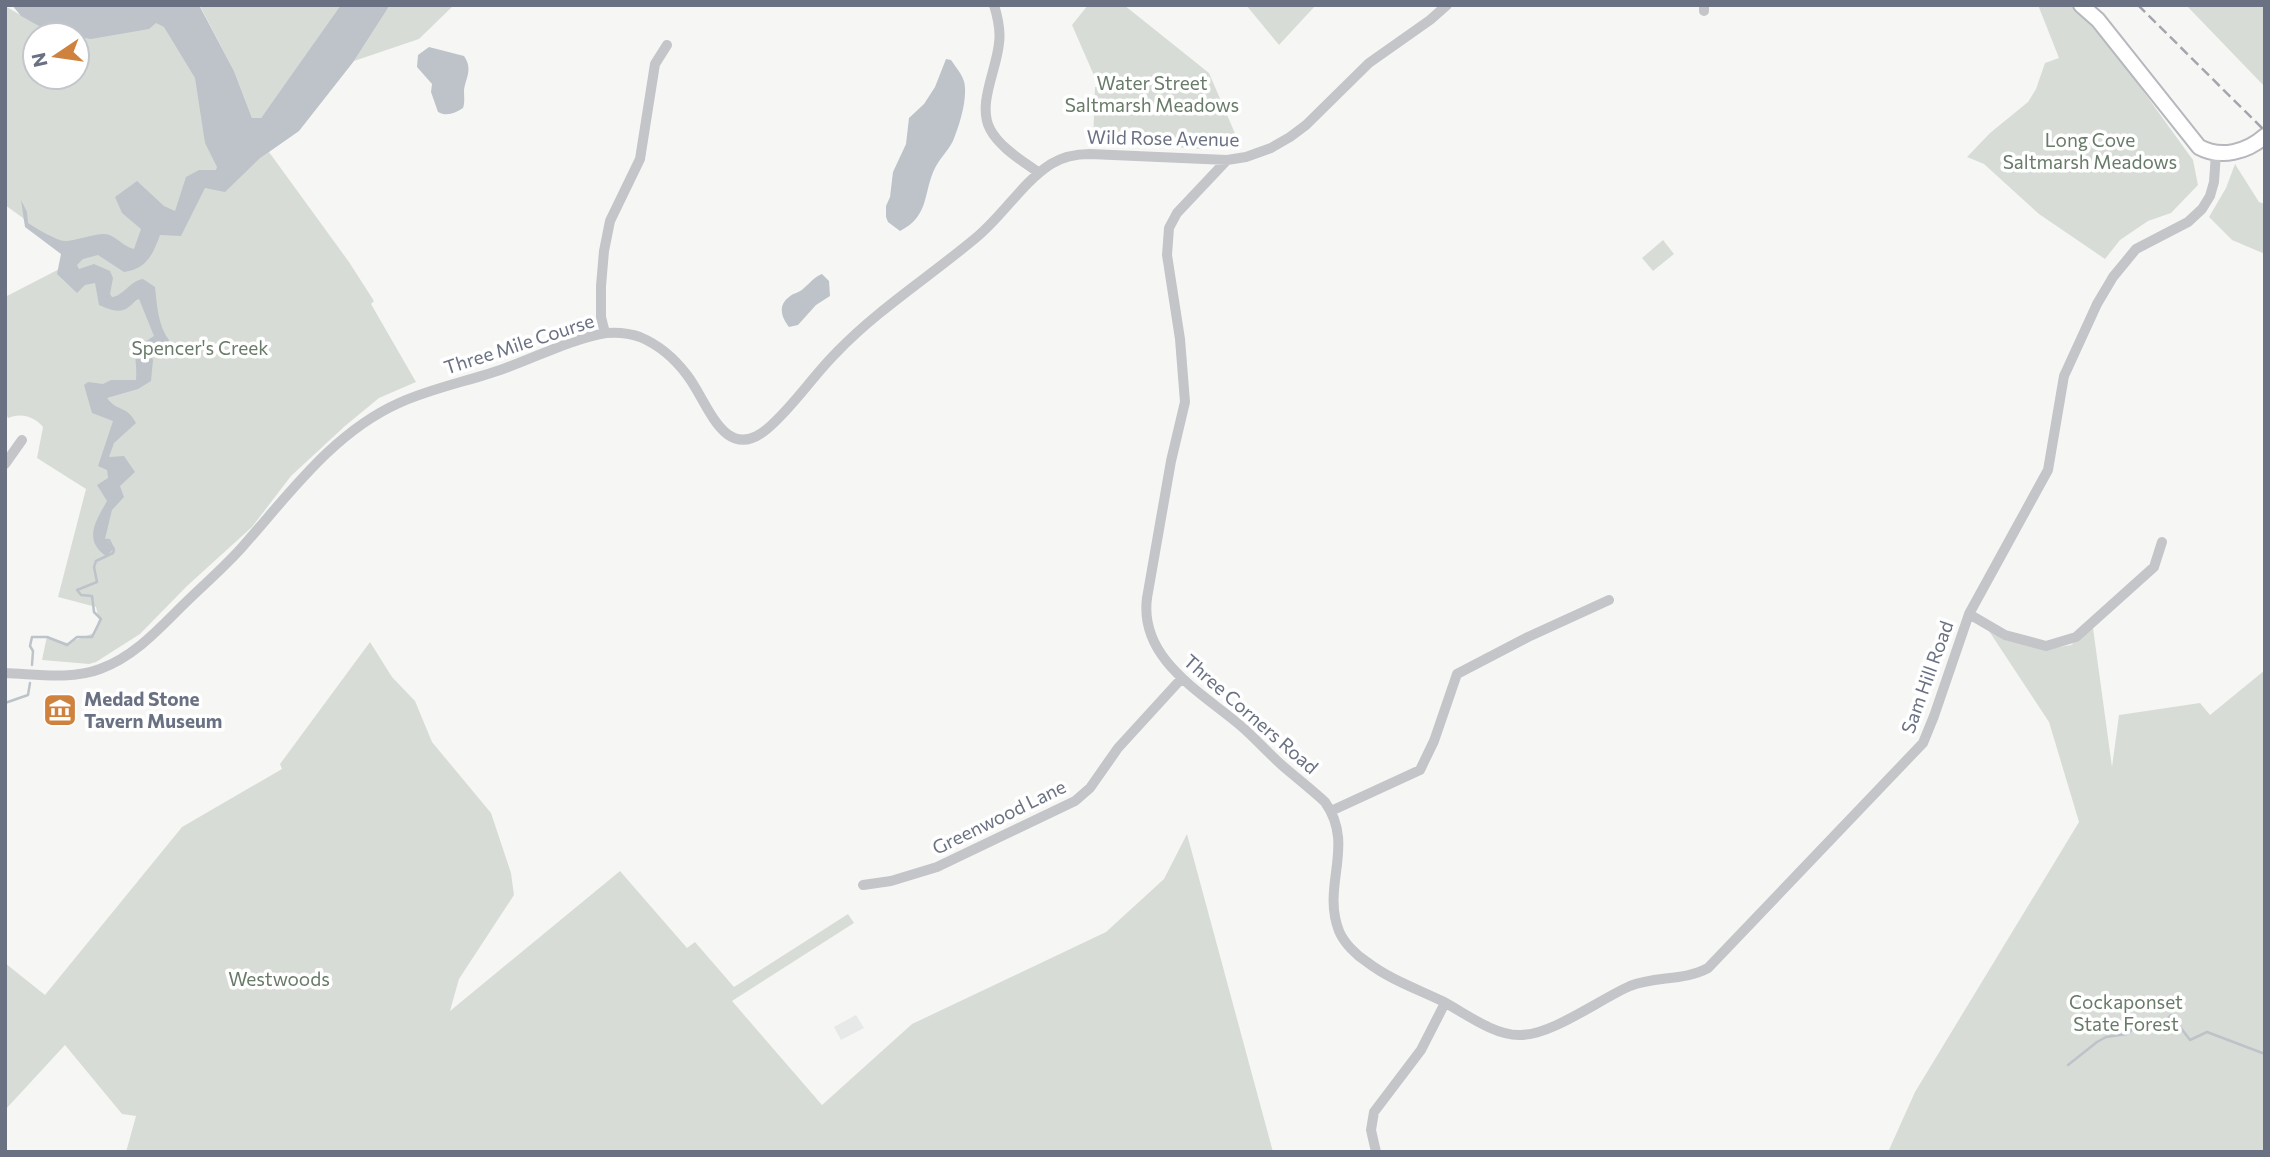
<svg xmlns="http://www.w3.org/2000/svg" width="2270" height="1157" font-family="Commissioner,sans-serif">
<rect width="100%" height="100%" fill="#f6f7f5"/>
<!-- built -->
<path fill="#e7e8e8" d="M856,1015l8,13 -23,12 -7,-13z"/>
<!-- green -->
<path fill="#d7ddd6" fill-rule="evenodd" d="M342,5l-81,113h-9l-18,-47 -34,-65z
M390,5h64l-35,34 -65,22z
M1088,5h36l85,68 31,72 -35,4 -112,-7 2,-55h4l-27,-62z
M1246,5h70l-37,40z
M2038,5h36l20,18 99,137 5,25 -27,28 -23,8 -28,19 -15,19 -66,-45 -55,-50 -17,-7 23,-24 38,-31 8,-13 9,-26 14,-5z
M2186,5h79v82z
M5,6l24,14 71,9 61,-11 98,141 10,-7 80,110 25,39 -3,3 45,78 -37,16 -34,28 -54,50 -39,51 -65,59 -47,48 -44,28 -7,2 -47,-4 5,-24 20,7 27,-10 5,-14 -3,-12 -38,-10 28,-108 -49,-31 6,-31c-8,-10 -22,-15 -35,-9l-3,-6v-115l62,-32 9,-11 -50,-30 -3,-6 -18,-13zM35,35h42v42h-42z
M2235,164l24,38 6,2v50l-33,-14 -23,-23 17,-29z
M1663,240l11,14 -21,17 -11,-13z
M1985,625l63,24 23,-4 22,-17 19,139 7,-52 81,-12 10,12 55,-45v482h-377l27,-60 164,-270 -30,-100z
M370,642l22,35 23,24 17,41 59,71 20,60 3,22 -55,84 -9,32 170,-140 67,77 8,-6 39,45 114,-73 6,9 -122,78 90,104 90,-81 194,-92 58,-53 23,-45 86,318h-1147l10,-36 -14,-2 -57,-69 -60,65v-147l40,32 137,-168 100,-58 -2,-5z"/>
<!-- water -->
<path fill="#bdc3c9" d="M12,5h187l35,66 18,47h9l80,-113h49l-36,56 -55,70 -40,28 -34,33 -20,-4 -24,48 -21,-1c-7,20 -14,34 -36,37l-26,-17 -15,4 -6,6 2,4 15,-5 16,7 3,7 -3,16 2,3c11,-1 18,-16 31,-18l12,8c2,18 3,39 14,53l-8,11 -11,1 3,8 -2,21 -13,8 -31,9c10,14 20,7 29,25l-22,20 -5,14 15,-1 11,16 -15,14 4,11 -12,13 -7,29 10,9 -9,8c-24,-16 -9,-37 1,-55l-10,-16 11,-7 -1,-8 -9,-4 15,-45 -21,-8 -8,-28 4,-3 15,2 8,-4h25c2,-27 -9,-27 18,-44l-15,-37c-4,1 -6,5 -9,7 -10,9 -21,3 -31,-1l-4,-22 -10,2 -8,8 -20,-19 4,-20 -36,-27 -4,-27 6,12 1,11c8,5 29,18 37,18 9,0 29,-7 39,-7 11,0 19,13 30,15l7,-20 -19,-16 -7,-16 22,-16 27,25 11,5 11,-34 13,-7h17l1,-3 -12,-24 -10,-65 -31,-51 -8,-4 -7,6 -58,10 -14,-2v-2h-22l-34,-19z
M429,47l35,9c9,13 2,21 0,34 0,7 1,12 -1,18 -8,5 -16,9 -25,4l-7,-20 1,-8 -15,-17 1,-12z
M946,59l5,1c6,9 14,17 14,28 1,16 -6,38 -12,53 -5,10 -13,17 -18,27 -12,24 -5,48 -35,63l-12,-9 -2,-5v-11l4,-9 3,-25 13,-28 3,-26 15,-14 11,-17z
M822,274l7,7 1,15 -14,9 -18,20 -9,2c-7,-9 -12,-21 0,-30 4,-4 10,-4 15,-9 6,-5 10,-11 18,-14z"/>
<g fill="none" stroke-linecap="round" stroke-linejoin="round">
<!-- stream -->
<path stroke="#bdc3c9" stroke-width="2.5" d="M32,665l1,-14 -3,-5 2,-9h15l20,8 10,-8h15l9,-18 -7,-7 -2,-16 -11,-1 -4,-5 20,-8 -3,-15 2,-6 17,-8 1,-3 -5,-10h-4
M5,703l23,-8 2,-12
M2068,1065l29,-23 9,-5 21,-3 12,-11 23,1 9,-9 19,25 17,-8 58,22"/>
<!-- secondary casing -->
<g stroke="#b6b8be" stroke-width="18">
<path id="secondary" d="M2081,5l17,15 101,127c22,12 48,5 66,-11"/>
</g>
<!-- street -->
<path stroke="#c4c5c9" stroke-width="10" d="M994,5c4,13 7,25 5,38 -2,26 -22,61 -9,86 10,19 33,32 49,44
M1704,11v-6
M1227,160l-50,53 -8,15 -2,27 13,84 5,63 -14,59 -24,137c-8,61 54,94 94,128 15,13 28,28 43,41 14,12 28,23 41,35 31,44 -4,83 14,129 5,12 17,24 28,31 22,17 50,27 75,39 23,12 51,34 77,34 32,1 81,-36 111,-49 25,-10 54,-5 78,-18l215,-225 11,-27 35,-102 79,-144 16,-94 33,-72 16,-27 23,-28 52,-27 14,-13 8,-13 4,-14 2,-29
M605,333l-4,-16v-31l3,-35 6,-30 30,-62 15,-95 12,-19
M5,464l17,-24
M1969,614l36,21 41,11 30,-9 78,-70 8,-25
M5,673c31,1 66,7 95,-4 33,-12 57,-38 81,-62 21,-21 44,-40 63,-62 46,-52 90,-113 155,-142 33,-15 70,-22 104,-34 34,-12 68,-30 103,-36 12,-1 23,0 34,4 19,8 35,22 47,38 21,27 37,90 80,54 26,-22 45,-52 69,-76 42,-44 96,-78 142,-117 26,-22 45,-54 73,-72 13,-8 25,-10 39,-10l137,6 19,-3 25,-9 19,-11 16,-12 63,-62 61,-43 17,-15
M1331,811l89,-41 14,-29 23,-67 71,-37 81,-37
M863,885l28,-4 46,-14 138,-66 15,-13 28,-40 64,-70
M1376,1152l-5,-22 3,-18 47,-62 24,-47"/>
<!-- secondary -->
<use href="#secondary" stroke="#fff" stroke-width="14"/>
<!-- rail -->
<path stroke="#a3a6ad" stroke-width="2.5" stroke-dasharray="10 5" stroke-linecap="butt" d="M2138,5l127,126"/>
</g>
<!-- icons -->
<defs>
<g id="museum-square" transform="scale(1.75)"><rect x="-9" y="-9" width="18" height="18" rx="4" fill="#cf823d" stroke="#fff"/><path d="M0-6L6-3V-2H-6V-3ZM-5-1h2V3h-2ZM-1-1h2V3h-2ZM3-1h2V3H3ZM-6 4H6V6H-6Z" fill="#fff"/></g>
</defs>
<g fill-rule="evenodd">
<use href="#museum-square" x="60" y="710"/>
</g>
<g text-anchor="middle" stroke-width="7" stroke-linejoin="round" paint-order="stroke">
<!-- park labels -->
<g font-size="19" fill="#687a68" stroke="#fff">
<text x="1152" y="90">Water Street<tspan x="1152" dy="22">Saltmarsh Meadows</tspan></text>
<text x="2090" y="147">Long Cove<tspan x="2090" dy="22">Saltmarsh Meadows</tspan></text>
<text x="200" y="355">Spencer's Creek</text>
<text x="279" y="986">Westwoods</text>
<text x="2126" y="1009">Cockaponset<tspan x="2126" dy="22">State Forest</tspan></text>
</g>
<!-- street labels -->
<g font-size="19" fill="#6a7182" stroke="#fff">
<text transform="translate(1163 138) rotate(1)" y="7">Wild Rose Avenue</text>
<text transform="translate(519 344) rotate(-18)" y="7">Three Mile Course</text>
<text transform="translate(1927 677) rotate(-70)" y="7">Sam Hill Road</text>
<text transform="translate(1251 714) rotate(41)" y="7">Three Corners Road</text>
<text transform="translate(999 817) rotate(-26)" y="7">Greenwood Lane</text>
</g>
<!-- poi labels -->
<g font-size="19" font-weight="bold" fill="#6a7182" stroke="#fff" text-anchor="start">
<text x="84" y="706">Medad Stone<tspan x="84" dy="22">Tavern Museum</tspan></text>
</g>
</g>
<!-- border -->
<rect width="2270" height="1157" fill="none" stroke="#6a7182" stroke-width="14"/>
<!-- north arrow -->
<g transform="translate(56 56) rotate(257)"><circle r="33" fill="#ffffff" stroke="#c3c6cd" stroke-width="2"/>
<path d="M0-5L12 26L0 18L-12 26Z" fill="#cf823d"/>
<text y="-10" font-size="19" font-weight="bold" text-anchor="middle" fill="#6a7182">N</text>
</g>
</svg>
